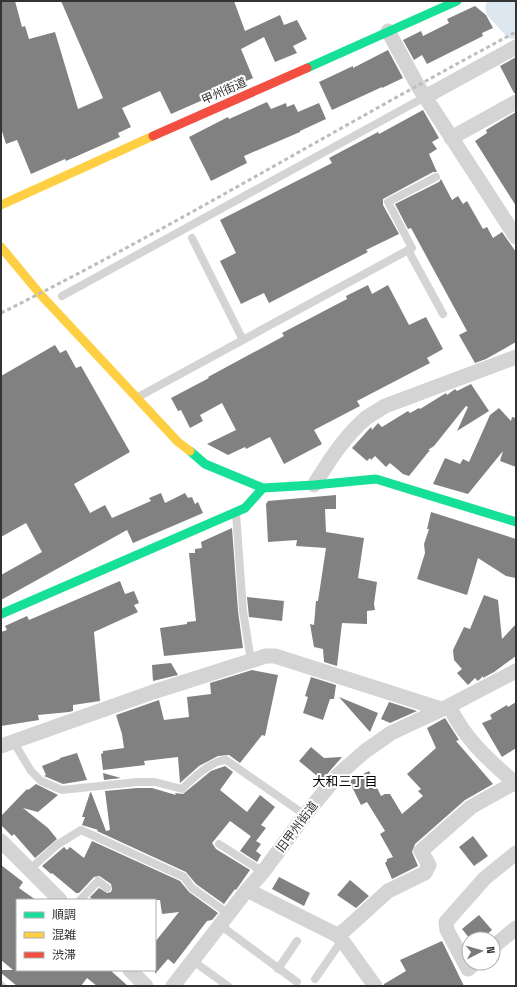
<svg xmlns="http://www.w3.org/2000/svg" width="517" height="987" font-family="'Space Grotesk','Noto Sans JP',sans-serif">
<rect width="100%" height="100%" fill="#fff"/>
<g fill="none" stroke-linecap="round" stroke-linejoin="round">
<!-- river -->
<path stroke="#dde7ef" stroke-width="29" d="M500,8l16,17"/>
</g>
<!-- building -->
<path fill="#818181" d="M1,1h14l7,26 3,-1 4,13 26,-7 23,77 25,-11 -42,-97h173l11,30 35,-16 4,10 13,-5 10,19 -14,7 4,7 -22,9 -11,-25 -23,12 12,29 -82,36 -11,-23 -38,17 9,19 -13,6 2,4 -54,24 -1,-2 -34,15 -14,-34 -11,4 -5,-16z
M475,6l11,9 7,13 -11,5 1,3 -56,28 -5,-9 -8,5 -11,-20 18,-9 2,5 26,-13 -2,-4z
M388,50l15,28 -21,10v-1l-50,23 -13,-28 34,-16v2z
M516,57v36h-2l-14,-27z
M267,102l4,7 15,-6 1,4 7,-3 4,8 21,-9 7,16 -26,12v1l-56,24 3,7 -36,18 -22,-44 39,-20 1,2z
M423,110l16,28 -7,4 5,7 -8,5 8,18h-4l-50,27v6l16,29 -33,16 2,2 -99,51 -5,-10 -23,11 -21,-43 16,-8 -16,-33 112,-57 -3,-5 49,-26 1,2z
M516,112v94l-41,-65 12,-8 -1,-3z
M441,179l11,21 6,-4 5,8 4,-3 16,28 4,-2 6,11 9,-6 14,20v90l-30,17 -11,4 -16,-28 8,-4 -56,-103 -3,1 -13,-25 44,-22z
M368,285l4,9 16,-9 21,40 17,-8 17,32 -16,9 3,5 -73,38 3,5 -46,24 8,14 -38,20 -14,-27 -24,12 -1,-2 -17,8 -21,-11 29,-14 -14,-27 -22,12 3,6 -13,7 -9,-18 -3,1 -7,-13 38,-20 -1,-1 76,-41 -2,-3 65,-34 -1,-3z
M55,345l5,8 6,-3 10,18 5,-2 49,86 -56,32 16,29 15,-8 7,13 39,-17 -2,-3 12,-5 4,10 20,-10 3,5 4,-1 3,7 3,-2 5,11 -70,30 -6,-13 -126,70v-25l41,-23 -16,-29 -25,14v-161z
M471,384l18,27 -32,20 11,-24 -2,-1 -32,40 -6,4h2l-21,26 -6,-2 -13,-11 -4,4 -11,-11 -4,4 -1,-2 -3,3 -15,-13 19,-21 1,3 6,-7 4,4 26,-16 2,2 9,-5 1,1 26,-16 1,2 8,-6 2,2z
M499,408l12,13 1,-4 4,1v49l-16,-6 3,-10 -35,43 -35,-10 12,-26 15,6 3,-5 6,3 21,-47z
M336,495v14h-11l1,23 38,6 -6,40 19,4 -3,22 1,6 -8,1v13l-25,-1 -5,43 -13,-4 -1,-13 -9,-2 -4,-23 4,1 2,-24h2l8,-53 -30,-2 1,-6 -29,2 -2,-38 2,-3z
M431,512l85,27v39l-10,-2 -28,-18 -11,37 -50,-16 8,-26 -1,-9 5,-15h-2z
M232,528l6,83 5,37 -79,8 -4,-28 27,-4v-2l9,-1 -7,-68h6v-4l7,-1 -1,-6z
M120,581l5,13 9,-3 5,12 -5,2 4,7 -44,20 6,69 -27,4v6l-4,1 -31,3 1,5 -38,6v-94l6,-2 -2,-4 22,-10 2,4z
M484,595l14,5 4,39 14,-15v32l-22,16 -11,6v-2l-5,5 -3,-3 -7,7 -11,-12 5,-4 -8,-9 -1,-10 11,-23 6,2z
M247,597l37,4 -2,20 -33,-4z
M171,663l7,12 -25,6 -1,-16z
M252,670l26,5 -13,61 -3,-1 -22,28 -11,-8 -11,1 -19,10 -19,17 -2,-26 -34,4 1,4 -42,5 -2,-16 2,-1v-2l21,-3 -2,-14 -6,-19 43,-15 5,20 25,-3 -2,-20 24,-3 -1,-11z
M311,677l25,8 -2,14h-4l-7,21 -20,-7 5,-16 -3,-1z
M339,697l39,16 -8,19z
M389,702l28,9 -27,12 -9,-4z
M516,702v46l-14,9 -20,-34 10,-4 -2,-4 17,-10 1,2z
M445,718l14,22 -3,1 37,43 -28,16 -50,44 -3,8 6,14 -26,13 -7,-16 2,-2v-2l6,-2 -13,-23 5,-3 -18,-29 -6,3 -12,-24 20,-10 12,25 4,-2h5l12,20 21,-18 -5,-5 3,-2 -14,-15 29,-26 -9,-20z
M311,747l13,11 18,-1 -20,23 -23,-19z
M77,753l10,27 -24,4 -19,-8 2,-1 -4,-9 18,-7v-1z
M225,766l8,6 -13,18 27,22 13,-17 15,12 -14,18 5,3 -10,13 5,3 -5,7 5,4 -4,7 -17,-11 11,-15 1,1 -22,-16 -18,22 4,6 34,21 -14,20 -1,-1 -11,15 -28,-20 -10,-12 -89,-41 1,-1 -16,-5 3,-8h-3l8,-24 1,-1 15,39 4,-1 -5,-39 32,-3h15l24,7 -1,-2 8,1 28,-23z
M103,773l18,5 -17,2z
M36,784l22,11 -20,17 -15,-4 25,20 9,11 -22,19 -21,-24 -2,2 -11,-11v-9l26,-27 1,1z
M473,836l15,20 -14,10 -15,-19z
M92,841l88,40 9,11 29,21 -6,7 -5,1 -33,43 -6,-5 -13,15v-32l24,-30 -17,2 -2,-14h-67l-3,-3 9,-9 8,5 4,-1 1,-3 -1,-5 -10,-7 -2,-1 -5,1 -15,16h-3l-24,-20 -1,1 -9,-8 22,-19 3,3 3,-3 14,11z
M1,865l22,17 -4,6 17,12h-19v70h93l18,16h-31l-10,-8 -6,8h-64l-16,-13v-3h12l-12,-10z
M279,877l31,16 -6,13 -32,-17z
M350,880l19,16 -13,12 -19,-13z
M479,915l13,15 -11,9h-11l-8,-10z
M442,941l22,45h-80v-2l22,-13 -6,-11z"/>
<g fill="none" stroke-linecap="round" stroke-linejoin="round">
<!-- lane -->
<path stroke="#d4d4d4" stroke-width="8" d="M192,238l51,102
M408,250l35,64
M62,296l363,-199
M138,397l274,-149 -24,-46 48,-25
M236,513l7,98 8,50
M13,741l18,30 10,10 21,9 75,-8h18l27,7c10,-10 30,-29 44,-29l79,55
M219,844l44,28
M29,870l28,-25 24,-15 103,47 8,11 37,26
M80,900l18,-19 9,7
M220,925l77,57
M193,961l35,25
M278,969l19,-28
M315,979l27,-39
M1,985l1,1"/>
<!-- street -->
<path stroke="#d4d4d4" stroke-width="15" d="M388,31l30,55 98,151
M425,97l91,-50
M451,138l65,-36
M314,485c15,-24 30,-48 52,-67 6,-4 13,-8 19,-12l131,-49
M449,706c18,36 38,52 67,78
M1,746l152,-54 113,-36h9l166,53
M1,841l59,59
M247,890l90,45 5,5 33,46
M337,935l8,-5 43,-39 37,-18 4,-8 -8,-14 50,-44 43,-24
M493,947l23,-19
M475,963l-7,6 -21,-39 -1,-8 39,-44 31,-25
M130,970l16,16
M173,986l74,-96 16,-18 42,-57 33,-40 26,-23 27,-19 58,-27 67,-35"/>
<!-- fast -->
<path stroke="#16e098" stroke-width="9" d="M307,68l150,-67
M190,451l15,13 58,24 51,-3 62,-6 140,43
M1,614l244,-106 18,-20"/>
<!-- slow -->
<path stroke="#ffcf43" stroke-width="9" d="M1,205l152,-69
M1,247l39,47 138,148 12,9"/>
<!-- jam -->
<path stroke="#f24e42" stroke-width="9" d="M153,136l154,-68"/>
<!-- rail -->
<path stroke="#bdbdbd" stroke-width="3" stroke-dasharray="4 3" stroke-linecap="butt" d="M1,313c175,-87 342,-189 515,-281"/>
</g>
<g text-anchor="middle" stroke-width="4" stroke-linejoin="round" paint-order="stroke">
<!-- street labels -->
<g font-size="12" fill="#333" stroke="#fff">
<text transform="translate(224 91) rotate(-24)" y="4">甲州街道</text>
<text transform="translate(297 827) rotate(-53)" y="4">旧甲州街道</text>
</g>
<!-- neighbourhood labels -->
<g font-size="13" fill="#000" stroke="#fff">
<text x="345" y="786">大和三丁目</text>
</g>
</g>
<!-- border -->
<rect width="517" height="987" fill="none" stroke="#333333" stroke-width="4"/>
<!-- legend -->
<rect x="16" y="899" width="140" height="72" fill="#ffffff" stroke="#adadad"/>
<rect x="24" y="912" width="20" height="6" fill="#16e098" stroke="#adadad"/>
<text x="52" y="919" font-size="12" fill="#333333">順調</text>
<rect x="24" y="932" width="20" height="6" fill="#ffcf43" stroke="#adadad"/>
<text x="52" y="939" font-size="12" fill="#333333">混雑</text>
<rect x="24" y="952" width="20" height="6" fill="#f24e42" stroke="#adadad"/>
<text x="52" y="959" font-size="12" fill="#333333">渋滞</text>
<!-- north arrow -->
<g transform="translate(481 951) rotate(84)"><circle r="19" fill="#ffffff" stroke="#adadad"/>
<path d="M0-3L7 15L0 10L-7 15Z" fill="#7a7a7a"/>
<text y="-6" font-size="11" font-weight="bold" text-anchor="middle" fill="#333333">N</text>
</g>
</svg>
